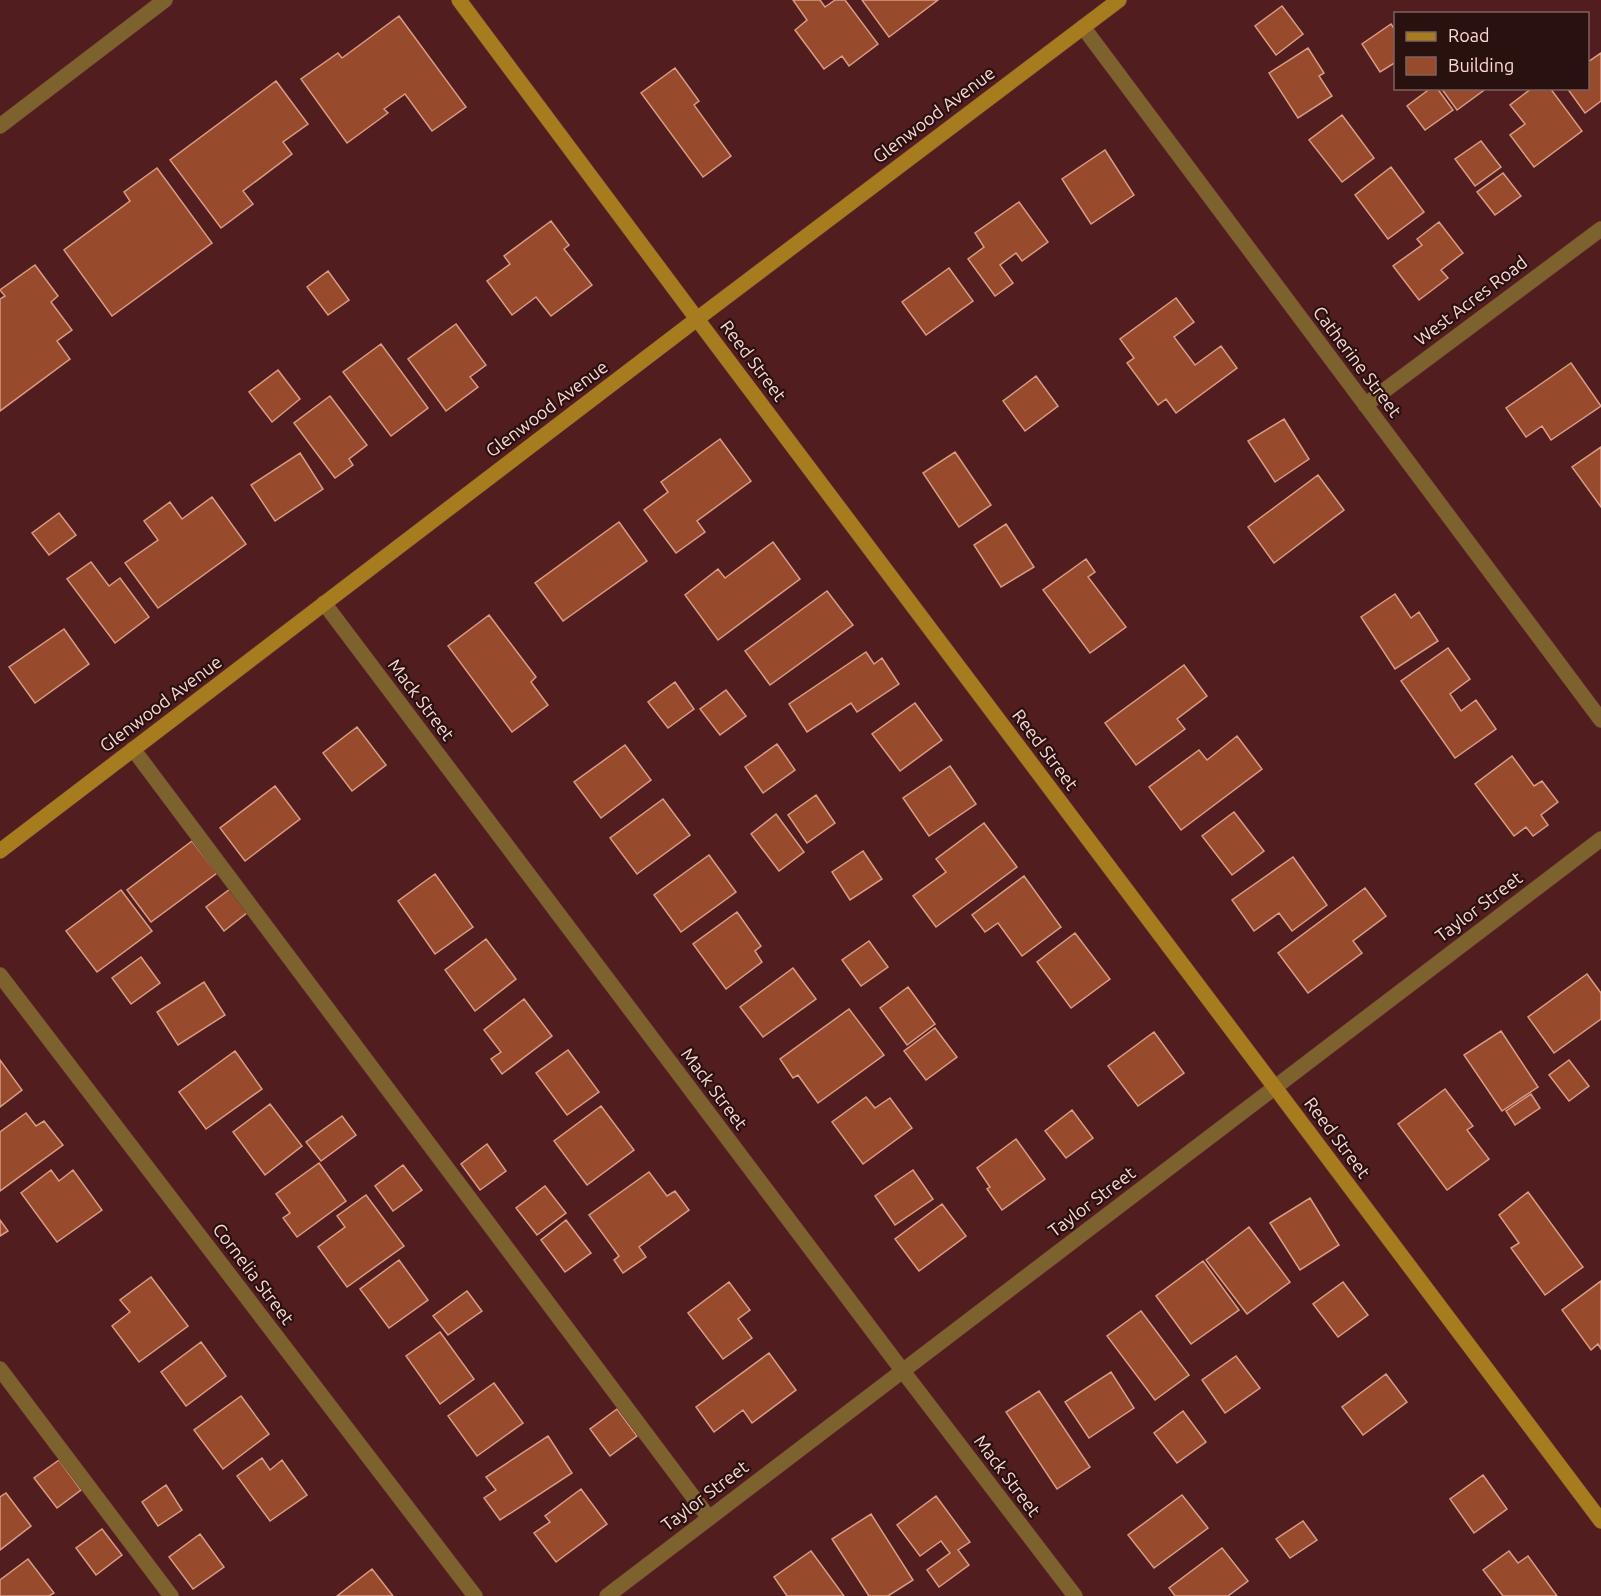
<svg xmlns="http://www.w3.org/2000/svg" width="1601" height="1596" font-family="Ubuntu,sans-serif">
<rect width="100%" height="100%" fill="#521d1e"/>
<!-- building -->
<path fill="#984b2c" stroke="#d89b84" stroke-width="1.5" d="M793,0h27l5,7 10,-7h10l33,44 -29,22 -7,-10 -18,13 -29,-39 12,-10z
M862,0h76l-49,37z
M1282,6l21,28 -27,21 -21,-29z
M399,16l67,91 -34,24 -27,-37 -21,15 4,4 -41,30 -46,-64 37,-26 4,5z
M1391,24l5,7v31l-16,10 -18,-28z
M1308,48l16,25 -5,3 13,20 -34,22 -29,-45z
M1601,53v48l-16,12 -18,-25h21v-26z
M675,68l24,33 -5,4 37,51 -28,21 -62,-84z
M276,81l32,43 -25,18 9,12 -49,37 10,13 -32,24 -51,-68z
M1431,88h6l16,22 -28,20 -18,-24z
M1441,88h46l-30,22z
M1532,88h18l32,43 -48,36 -24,-32 15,-11 -15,-19z
M1342,115l32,43 -32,24 -33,-42z
M1481,141l20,26 -26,19 -20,-27z
M1105,150l29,45 -43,29 -29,-45z
M1391,167l33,45 -36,27 -33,-44z
M157,168l55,75 -100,73 -48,-66 66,-49 -6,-9z
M1503,173l18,23 -26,19 -18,-23z
M1019,202l29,40 -26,19 -6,-8 -16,12 13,18 -18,13 -27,-37 16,-12 -9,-14z
M551,221l18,24 -5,4 28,36 -41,31 -15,-19 -24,18 -25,-34 23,-17 -6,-8z
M1439,222l24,31 -22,17 7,8 -29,22 -26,-34 29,-21 -5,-6z
M35,265l23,31 -7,6 21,28 -15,11 13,18 -70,52v-112l5,-3 -5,-6z
M949,268l24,33 -47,34 -24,-33z
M328,271l21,29 -21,15 -21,-28z
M1176,298l18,24 -20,15 21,28 26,-19 16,22 -61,45 -10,-14 -8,6 -31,-42 7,-5 -14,-19z
M456,324l30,41 -16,12 8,10 -32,24 -38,-52z
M381,344l47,64 -37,28 -48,-64z
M1571,363l30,43 -50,34 -9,-14 -16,11 -20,-29z
M278,370l22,29 -28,23 -23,-30z
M1036,376l22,30 -33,25 -22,-30z
M330,396l37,49 -18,14 4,6 -18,13 -41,-55z
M1284,419l25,40 -34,23 -27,-41z
M720,439l31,42 -54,40 8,11 -29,21 -32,-43 24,-18 -7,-10z
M1601,447v60l-29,-40z
M955,452l36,53 -32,22 -36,-54z
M300,453l23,36 -48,32 -24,-36z
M1318,475l26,35 -70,53 -26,-36z
M212,497l34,47 -88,64 -33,-45 33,-23 -14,-19 26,-19 12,17z
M59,513l17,22 -27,20 -17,-22z
M619,522l28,39 -84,60 -28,-38z
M1006,524l28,43 -33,20 -27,-42z
M773,542l27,37 -82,61 -33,-45 33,-26 7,9z
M1086,559l9,13 -7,5 38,50 -36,26 -47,-63z
M91,562l18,24 11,-8 29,39 -34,26 -48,-64z
M827,591l26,34 -83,60 -25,-34z
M1395,594l16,24 8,-6 19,29 -43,28 -34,-52z
M489,615l47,62 -5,5 17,23 -36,27 -64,-86z
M64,629l25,35 -54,39 -26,-36z
M1448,648l22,31 -20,15 11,17 15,-11 20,29 -41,29 -54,-77z
M866,652l8,12 8,-6 17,26 -42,28 -6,-9 -44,29 -18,-28z
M1184,665l23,31 -30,23 8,10 -49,36 -31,-42z
M675,682l19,27 -26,19 -20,-26z
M726,690l20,26 -26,19 -20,-26z
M915,703l27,37 -42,31 -28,-37z
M357,727l29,38 -34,26 -29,-38z
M1237,736l25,33 -81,61 -32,-43 50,-37 8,10z
M777,744l18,26 -32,23 -18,-26z
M625,745l26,35 -50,38 -27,-36z
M1512,756l22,30 8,-5 16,21 -17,13 7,10 -15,11 -7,-9 -12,9 -39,-52z
M950,766l26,38 -47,32 -26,-38z
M275,786l25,33 -55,42 -25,-33z
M816,795l19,28 -28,20 -19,-28z
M663,799l27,36 -53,39 -27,-36z
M1234,812l30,39 -32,24 -30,-39z
M776,814l28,38 -25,19 -28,-37z
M984,823l33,44 -81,60 -23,-31 33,-24 -10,-13z
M192,841l25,32 -66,49 -24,-32z
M863,851l19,28 -32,21 -18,-28z
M709,855l27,37 -55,40 -27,-37z
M1293,857l34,48 -35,26 -13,-18 -25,18 -22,-31z
M435,874l38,53 -38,27 -37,-53z
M1024,876l37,51 -39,29 -24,-33 -13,9 -13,-17z
M1365,888l21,28 -33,25 9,12 -54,40 -30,-40z
M230,889l18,23 -24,19 -18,-24z
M121,890l31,41 -55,41 -31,-41z
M737,912l24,34 -6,5 7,11 -36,27 -33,-45z
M1075,933l35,46 -39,29 -34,-46z
M486,939l30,40 -41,32 -30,-41z
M869,941l19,26 -27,19 -19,-26z
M141,957l19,26 -29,21 -19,-26z
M793,968l23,31 -53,38 -23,-30z
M1587,974l14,19v26l-47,34 -26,-36z
M204,982l21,33 -47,30 -21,-33z
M908,987l27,37 -28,21 -27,-37z
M524,999l28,37 -50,38 -11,-15 10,-7 -17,-22z
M849,1009l35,46 -66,48 -20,-28 -5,3 -13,-19z
M935,1028l22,29 -31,23 -22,-29z
M1501,1031l37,56 -36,24 -38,-56z
M1154,1032l30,41 -46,33 -30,-40z
M568,1050l31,42 -32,23 -31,-42z
M235,1051l27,38 -56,40 -27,-37z
M0,1060l22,30 -22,17z
M1569,1060l20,26 -20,15 -20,-26z
M1445,1089l28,37 -6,4 22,29 -42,31 -49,-66z
M1531,1094l9,14 -25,17 -9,-14z
M866,1097l9,11 15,-10 22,30 -49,36 -31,-42z
M270,1104l32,42 -37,29 -32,-43z
M601,1106l33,44 -47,35 -33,-44z
M1072,1110l21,28 -27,20 -21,-27z
M26,1113l10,13 8,-5 19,24 -63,46v-59z
M342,1116l14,19 -35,26 -15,-19z
M1016,1139l29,40 -43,31 -15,-21 3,-2 -13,-19z
M487,1144l19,27 -26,19 -19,-26z
M319,1163l27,38 -49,36 -14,-19 7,-5 -14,-19z
M403,1165l19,25 -29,21 -18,-25z
M51,1170l8,11 14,-11 29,40 -45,32 -36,-49z
M913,1170l20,29 -38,26 -20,-29z
M649,1172l18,24 8,-5 14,19 -50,37 7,10 -23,16 -9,-13 5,-4 -30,-41z
M545,1186l21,27 -29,22 -21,-27z
M1528,1192l55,75 -38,28 -34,-47 8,-5 -20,-28z
M366,1195l38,51 -57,41 -29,-40 27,-20 -8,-11z
M1310,1198l29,47 -39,25 -30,-47z
M942,1204l24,32 -47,35 -24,-32z
M0,1220l8,11 -8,5z
M566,1220l25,33 -26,19 -24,-32z
M1249,1227l41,55 -43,32 -41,-54z
M399,1260l29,40 -39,28 -29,-39z
M1203,1261l36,49 -48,34 -35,-48z
M151,1277l37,49 -49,36 -27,-36 18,-14 -10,-12z
M1601,1281v68l-3,-5 -7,6 -29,-40z
M729,1282l21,28 -12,9 14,19 -29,21 -35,-46z
M1343,1282l25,33 -30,22 -25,-33z
M467,1291l15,20 -34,24 -15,-19z
M1141,1311l48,64 -34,25 -48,-64z
M440,1332l34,47 -34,25 -34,-48z
M201,1342l25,34 -40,30 -25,-34z
M769,1353l27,37 -44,33 -9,-13 -29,22 -18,-25z
M1236,1356l24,32 -35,25 -23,-33z
M1111,1372l23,36 -45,30 -24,-36z
M1386,1374l21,28 -44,33 -21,-28z
M494,1383l29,40 -46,33 -29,-40z
M1039,1391l51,76 -33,22 -51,-77z
M241,1396l28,38 -46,35 -29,-39z
M617,1409l20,27 -27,20 -20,-27z
M1183,1411l23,31 -29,21 -23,-30z
M548,1436l24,37 -72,47 -16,-22 12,-8 -10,-13z
M262,1458l8,12 12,-10 25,35 -37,26 -33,-45z
M59,1460l22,30 -24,18 -23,-30z
M1483,1475l24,34 -33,24 -24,-34z
M166,1485l16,25 -24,16 -16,-24z
M581,1489l26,35 -51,38 -22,-29 16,-11 -5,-6z
M6,1493l25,33 -31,24v-53z
M1182,1495l26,33 -54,40 -26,-33z
M936,1496l34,46 -12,8 11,15 -30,22 -12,-17 23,-17 -9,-12 -21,15 -23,-31z
M871,1514l42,66 -25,16h-19l-37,-57z
M1303,1521l14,19 -27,18 -14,-19z
M102,1529l20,26 -26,20 -20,-27z
M200,1534l24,33 -31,22 -24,-32z
M1222,1548l26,33 -20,15h-53l-6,-8z
M811,1551l33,45h-57l-13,-19z
M1509,1551l9,12 10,-7 29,40h-54l-20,-26z
M28,1559l26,34 -5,3h-49v-16z
M372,1569l21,27h-56z"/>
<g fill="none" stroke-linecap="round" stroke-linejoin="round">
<!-- lane casing -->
<g stroke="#6d3b3b" stroke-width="16">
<path id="lane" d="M133,749l576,769
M0,1369l171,227"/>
</g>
<!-- street casing -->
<g stroke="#6d3b3b" stroke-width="16">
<path id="street" d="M1083,27l518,693
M0,126l165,-126
M1365,405l236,-176
M324,603l578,767 173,226
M0,975l475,621
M607,1596l994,-757"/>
</g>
<!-- secondary casing -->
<g stroke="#6d3b3b" stroke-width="16">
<path id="secondary" d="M459,0l238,319 904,1202
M0,851l697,-532 422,-319"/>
</g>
<!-- lane -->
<use href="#lane" stroke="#7d622e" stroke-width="15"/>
<!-- street -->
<use href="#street" stroke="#7d622e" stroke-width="15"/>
<!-- secondary -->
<use href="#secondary" stroke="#a77c1e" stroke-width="15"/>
</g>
<g text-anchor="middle" stroke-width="4.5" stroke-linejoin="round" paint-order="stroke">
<!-- street labels -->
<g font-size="18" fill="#fbd8d5" stroke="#291110">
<text transform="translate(934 115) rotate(-37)" y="6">Glenwood Avenue</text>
<text transform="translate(1471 301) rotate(-37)" y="6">West Acres Road</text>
<text transform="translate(753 361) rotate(53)" y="6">Reed Street</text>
<text transform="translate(1357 362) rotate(53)" y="6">Catherine Street</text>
<text transform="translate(547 409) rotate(-37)" y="6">Glenwood Avenue</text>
<text transform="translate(421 700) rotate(53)" y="6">Mack Street</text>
<text transform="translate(161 704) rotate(-37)" y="6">Glenwood Avenue</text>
<text transform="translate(1045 750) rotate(53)" y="6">Reed Street</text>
<text transform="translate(1479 907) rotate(-37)" y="6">Taylor Street</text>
<text transform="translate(714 1089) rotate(53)" y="6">Mack Street</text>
<text transform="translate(1337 1138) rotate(53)" y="6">Reed Street</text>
<text transform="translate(1092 1202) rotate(-37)" y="6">Taylor Street</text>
<text transform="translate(253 1274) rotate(53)" y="6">Cornelia Street</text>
<text transform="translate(1007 1476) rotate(53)" y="6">Mack Street</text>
<text transform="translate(705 1496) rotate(-37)" y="6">Taylor Street</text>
</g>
</g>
<!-- legend -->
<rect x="1394" y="12" width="195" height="78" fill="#291110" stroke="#7d615f" stroke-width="1.5"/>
<rect x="1406" y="32" width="30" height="9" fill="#a77c1e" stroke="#7d615f" stroke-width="1.5"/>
<text x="1448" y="42" font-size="18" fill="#fbd8d5">Road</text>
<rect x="1406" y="57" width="30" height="18" fill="#984b2c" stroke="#7d615f" stroke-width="1.5"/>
<text x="1448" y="72" font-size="18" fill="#fbd8d5">Building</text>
</svg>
